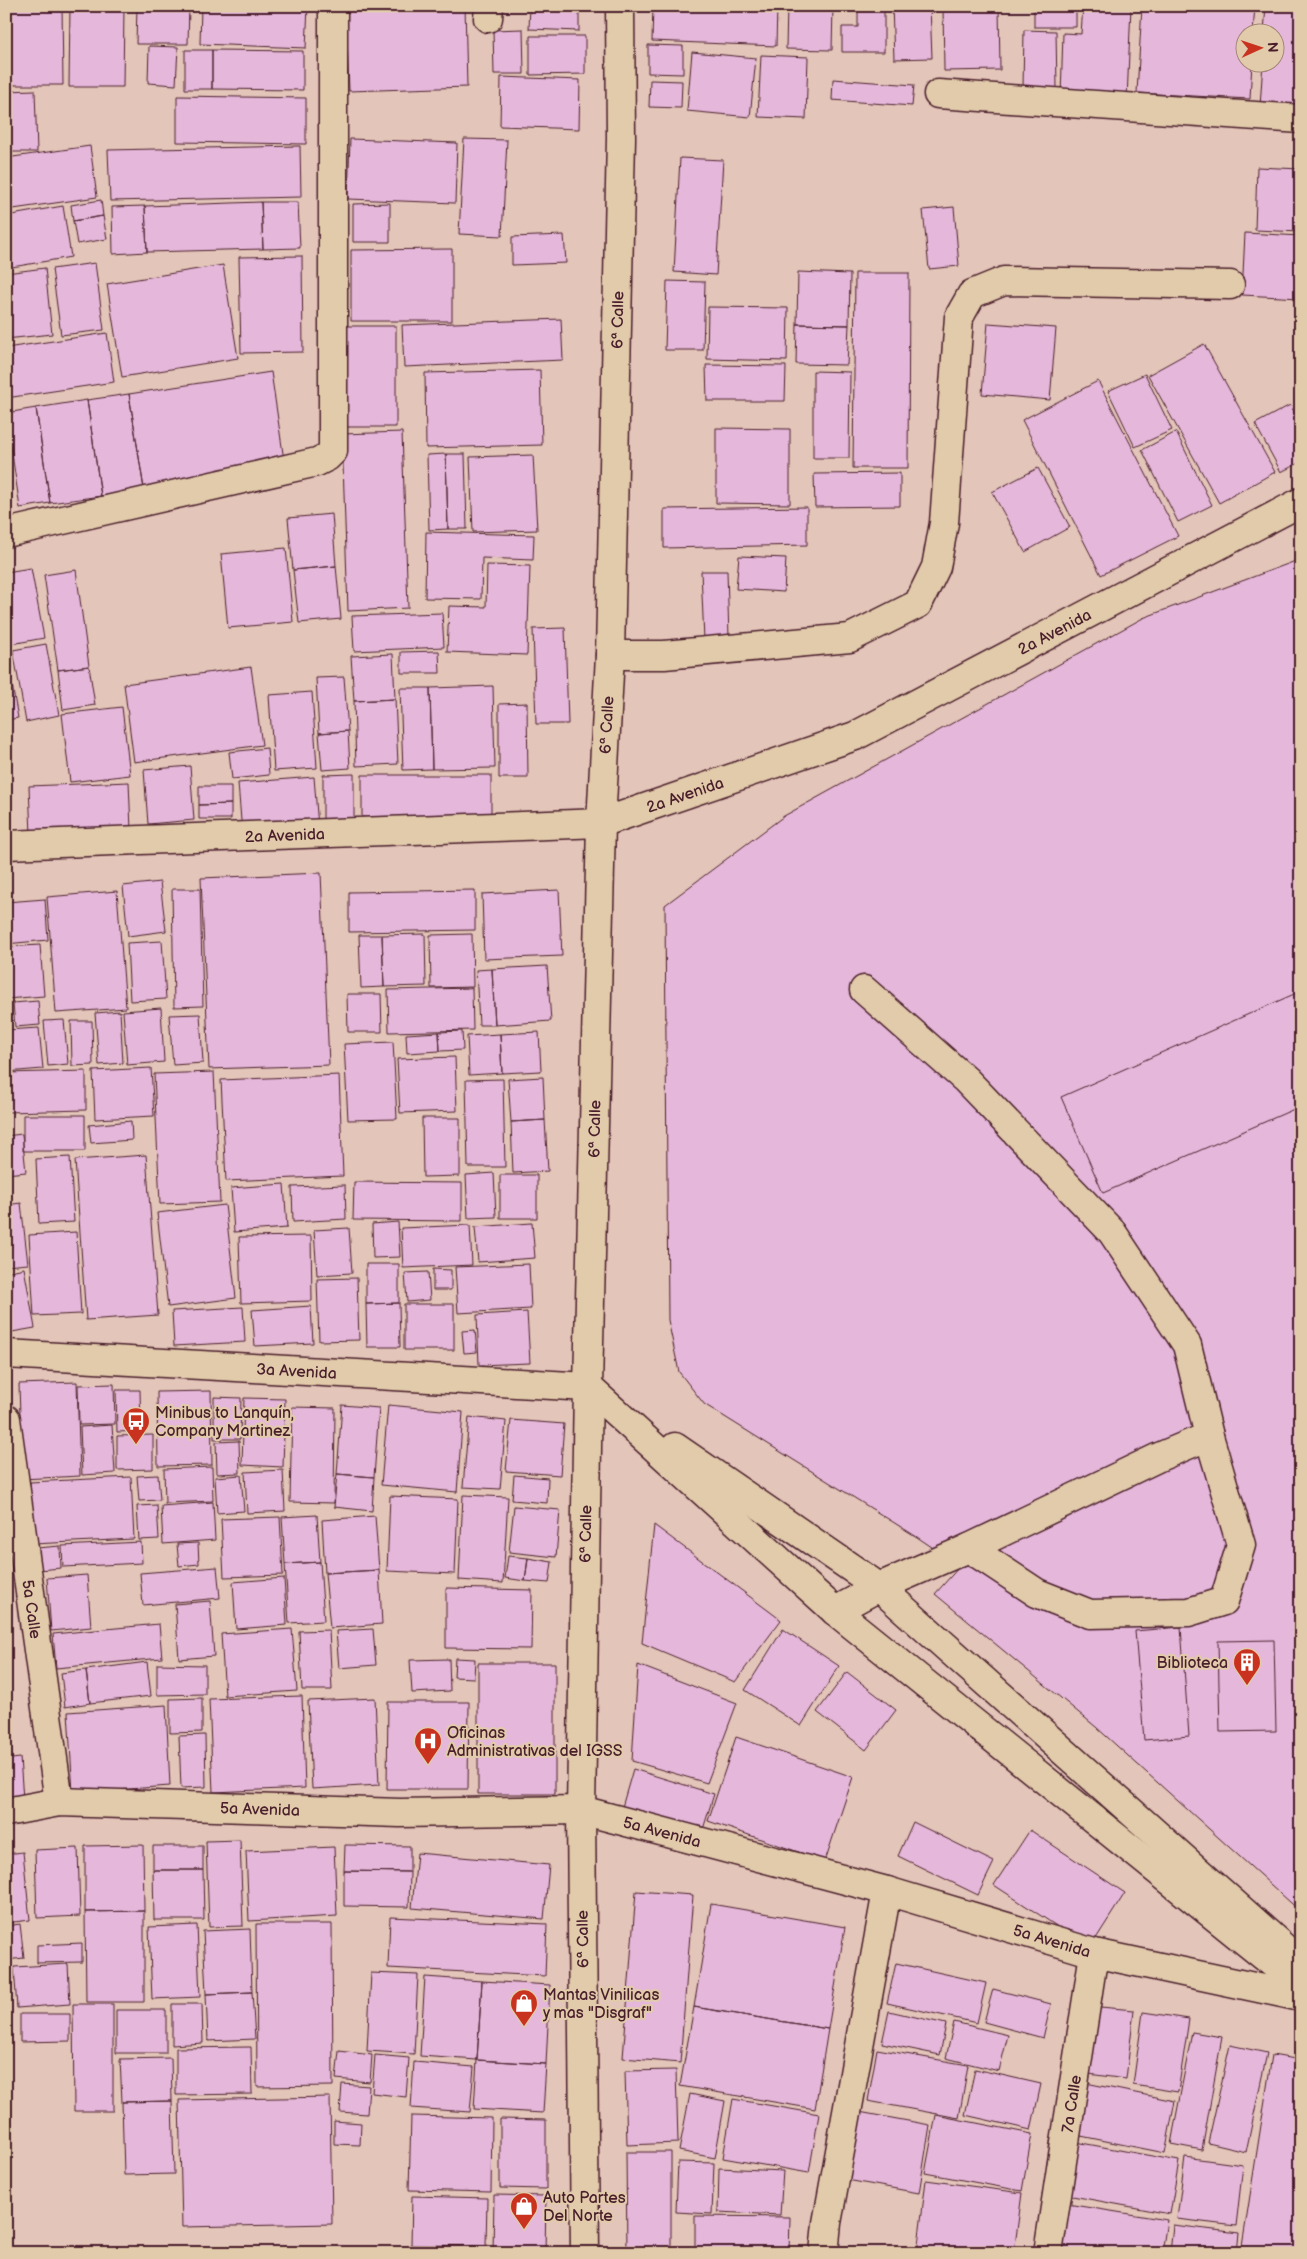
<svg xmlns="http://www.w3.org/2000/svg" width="1307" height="2259" font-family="'Balsamiq Sans',sans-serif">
<rect width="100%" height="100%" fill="#e3c5b9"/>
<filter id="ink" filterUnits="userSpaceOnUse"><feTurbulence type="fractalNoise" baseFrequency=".02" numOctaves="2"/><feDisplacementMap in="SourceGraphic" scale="10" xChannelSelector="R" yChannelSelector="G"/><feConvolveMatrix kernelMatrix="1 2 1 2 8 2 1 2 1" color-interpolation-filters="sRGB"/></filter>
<g filter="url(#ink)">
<!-- building -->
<path fill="#e5b8db" stroke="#4a1f2b" d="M6,6h56l1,79h-57z
M70,6h54l-1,81h-54z
M137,6h52l-1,38h-52z
M201,6h107l-2,42 -106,-4z
M346,6h119l2,81 -118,4z
M530,6h49v25l-50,-2z
M653,6h124l-1,40 -124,-5z
M787,6h46l-1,44 -46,-1z
M892,6h38l2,52 -38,1z
M943,6h56l1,64 -56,1z
M1034,6h42v21h-42z
M1083,6h48l-4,93 -66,-2 2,-64 18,1z
M1142,6h113l-2,26h-9v30h8l-2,37 -113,-6z
M1266,6h35v104l-41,-3 3,-45h11v-30h-10z
M858,9h26v43h-42v-25h16z
M523,29l1,45h-30l-1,-44z
M1024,30l32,1 1,58h-34z
M530,36h55v38l-55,1z
M648,45l35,1v28l-35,-1z
M149,46l29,1 -2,38 -28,-2z
M185,50h27v39h-27z
M212,50l91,1v39l-91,-1z
M692,52l64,6 -6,59 -63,-6z
M761,55l47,2 -2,62 -48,-2z
M501,77l79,3 -1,49 -79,-3z
M833,79l81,6 -2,21 -80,-6z
M650,80l32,1 -1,27 -32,-1z
M35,90l2,62h-31v-61z
M177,96l129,2v46l-129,-2z
M350,139l107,4 -2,60 -107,-4z
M464,139l43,1 -5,96 -43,-2z
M90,146l7,51 -91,13v-52z
M300,146l1,51 -191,4 -2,-51z
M680,158l43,2 -7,115 -42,-3z
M1257,167l44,2v63l-46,-2z
M101,200l2,16 -30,5 -2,-16z
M261,202h37l2,46 -37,1z
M261,202l2,47 -116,3 -2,-46z
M390,203v39h-37v-38z
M63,206l8,51 -65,11v-52z
M145,206l2,46 -34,2 -1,-47z
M954,207l5,59 -30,3 -6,-59z
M103,216l4,23 -30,5 -4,-23z
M1245,233l56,3v62l-59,-3z
M564,235l2,28 -54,2v-28z
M452,249v72h-101v-71z
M302,256l1,96 -62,1 -2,-96z
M95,263l9,67 -43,5 -9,-66z
M223,265l15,93 -116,19 -15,-93z
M45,268l7,66 -46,5v-66z
M798,272l52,2 -1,51 -52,-1z
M855,273h54l-1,195h-55z
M667,281l38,1 -2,68h-38z
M708,307l80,1 -1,53 -80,-2z
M561,319l2,41 -159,7 -2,-42z
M988,323l68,5 -6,72 -68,-6z
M797,324l52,1 -2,40 -51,-1z
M342,326h54v101h-53z
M107,333l7,49 -108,16v-50z
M1204,344l71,128 -56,31 -71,-128z
M706,365l80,1 -1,35h-78z
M540,370l2,75 -116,3 -1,-75z
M813,371l37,1 -1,86h-36z
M271,372l14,95 -141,22 -15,-95z
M1145,374l27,56 -37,17 -27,-56z
M1098,381l80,155 -77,39 -79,-155z
M129,394l15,95 -43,7 -14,-96z
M87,400l14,96 -51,7 -14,-95z
M1290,405l11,19v38l-20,10 -26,-48z
M36,408l14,95 -30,5 -14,-95z
M716,428l74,1v75l-74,-1z
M402,432l6,176 -60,3 -6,-177z
M1176,432l36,73 -34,17 -36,-72z
M446,454l2,75 -19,1 -2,-75z
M446,454h19l2,75h-19z
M533,455l4,75 -64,2 -3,-75z
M1038,468l32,59 -45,25 -33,-60z
M900,473v33l-85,1 -1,-33z
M807,507v38l-143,3v-39z
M332,514l4,52 -43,4 -5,-52z
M426,532l108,3 -1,25 -51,-2 -1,41 -56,-1z
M286,548l7,74 -65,6 -7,-74z
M739,556l47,2 -2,34 -48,-3z
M1301,559v1353l-205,-185 -161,-133 25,-28 -43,-29 -213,-133 -25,-32 -11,-52 -3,-415 119,-89 359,-198z
M487,565l43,1 -3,89 -80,-3 2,-46 37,1z
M336,566l5,53 -42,4 -6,-53z
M31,568l13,70 -38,7v-73z
M76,570l13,96 -31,4 -14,-95z
M701,571h26l2,67 -25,2z
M442,613l2,34 -90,4 -2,-35z
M565,628l3,96h-32l-3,-95z
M46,644l13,71 -33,7 -13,-72z
M439,651l1,22h-39v-21z
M393,654l2,45 -41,2 -3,-45z
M89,666l6,39 -32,5 -5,-40z
M251,667l11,78 -128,17 -10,-78z
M344,677l4,54 -29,2 -3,-55z
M12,685l6,33 -12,2v-34z
M493,686l2,82 -63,1 -2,-81z
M400,688h30l2,81 -29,1z
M312,692l5,76 -43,3 -5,-76z
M395,699l3,65 -42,2 -2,-65z
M527,703l1,75h-29v-74z
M122,707l8,68 -60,7 -8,-68z
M348,731l2,37 -28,2 -3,-37z
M267,748l2,27 -37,4 -3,-27z
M190,766l4,54 -46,4 -4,-54z
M354,774v46h-31v-45z
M362,775h129v42h-129z
M314,777l4,50 -76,6 -4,-50z
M129,782l2,48 -100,5 -2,-49z
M199,786h32v18l-32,1z
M231,804v15h-32v-14z
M321,873l8,192 -120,4 -8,-191z
M160,882l6,49 -38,5 -5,-50z
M172,889h28l3,117 -29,1z
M475,890v40l-126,2v-40z
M559,890l3,66 -78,3 -2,-65z
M117,891l9,117 -70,5 -9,-116z
M45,899l3,41 -42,4v-42z
M425,934l1,52 -42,1 -2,-52z
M472,934l1,53 -42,1 -1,-53z
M359,935h23l2,52 -23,1z
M162,941l4,58 -36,2 -3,-58z
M40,945l4,51 -38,3v-52z
M547,966l4,55 -56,4 -3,-56z
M492,969l3,56h-16l-3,-55z
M472,988l1,42 -84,2 -1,-42z
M1301,991v115l-198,87 -42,-96z
M347,994h34l1,38h-34z
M38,1001l2,24 -25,2 -2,-24z
M161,1008l3,54 -37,3 -4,-54z
M120,1011l3,52 -24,2 -4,-52z
M200,1014l3,49 -30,2 -4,-50z
M64,1020l4,44 -20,2 -4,-45z
M71,1021h21l1,44 -21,1z
M39,1028l4,41 -37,3v-42z
M462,1031l1,19 -23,1 -1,-19z
M439,1032l1,19 -33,2 -1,-19z
M539,1032l2,39 -39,2 -2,-39z
M500,1034l2,39 -33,2 -2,-39z
M393,1042l4,77 -49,1 -4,-76z
M455,1057l2,54 -57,2 -3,-54z
M151,1068l3,48 -59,3 -2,-48z
M86,1071v39l-80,2v-39z
M214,1072l6,130 -60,2 -6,-130z
M339,1075l4,101 -117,5 -5,-101z
M543,1077l2,43 -34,2 -3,-43z
M503,1079l2,88h-37l-2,-87z
M23,1115h62v36h-62z
M422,1118h38v58l-37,1z
M545,1120l3,51 -35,2 -2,-51z
M131,1121l1,19 -41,3 -2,-18z
M22,1134l4,38 -20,2v-38z
M146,1155l12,160 -72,5 -11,-160z
M70,1157l4,65 -35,2 -3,-65z
M494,1173l2,44 -28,1 -2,-43z
M500,1175h37v43h-37z
M354,1182l108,1v38l-109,-1z
M284,1184l3,44 -53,4 -3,-44z
M345,1185l1,34 -53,3 -1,-35z
M21,1203l7,61 -22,2v-61z
M225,1205l11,93 -68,9 -11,-94z
M398,1222l2,35 -27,1 -1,-34z
M532,1223l3,35 -57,4 -3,-35z
M470,1225l2,40 -69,3 -2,-40z
M349,1228l3,45 -35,2 -3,-45z
M76,1232l5,82 -47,2 -5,-81z
M311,1236l1,65 -71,2 -2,-66z
M366,1264h33v39l-33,1z
M529,1264l2,45 -73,4 -3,-46z
M24,1268l11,60 -29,5v-61z
M433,1269l18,1v20h-18z
M428,1272l2,28 -23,2 -2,-29z
M357,1278l2,62 -40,1 -2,-62z
M399,1303l1,44h-33l-1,-43z
M404,1304h50v46h-50z
M311,1306l2,37 -58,3 -3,-36z
M243,1307l2,35 -71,4 -2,-35z
M527,1312l3,51 -51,2 -2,-50z
M475,1330l2,22 -13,1 -2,-22z
M77,1382l3,94 -58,3 -3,-95z
M114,1384l1,40 -36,1 -1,-40z
M116,1390h24l1,41 -24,1z
M211,1391l1,74 -54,1 -1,-74z
M214,1397l27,1 -1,41h-26z
M244,1398l41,1 -2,68 -41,-2z
M342,1405l37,3 -5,69 -37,-3z
M388,1405l75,7 -6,80 -76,-7z
M292,1407l43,1 -1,95 -44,-1z
M469,1417l37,4 -6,68 -37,-2z
M511,1420l53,4 -4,51 -54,-4z
M112,1425l3,48 -33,2 -2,-48z
M153,1435v34l-36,1v-34z
M239,1441l1,32 -23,1 -1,-32z
M212,1467l1,34 -48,2 -1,-34z
M283,1470l2,41 -38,2 -2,-41z
M337,1474l37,3 -2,34 -38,-4z
M158,1475l2,25 -21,1 -2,-25z
M241,1475l3,36 -27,2 -2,-36z
M514,1475l34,3 -1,25 -35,-3z
M131,1477l3,62 -101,5 -3,-62z
M463,1495l45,2 -5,86 -44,-3z
M390,1496l68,3 -3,75 -68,-3z
M213,1502l2,38 -52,4 -2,-38z
M157,1505l2,34 -20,1 -2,-34z
M514,1506l46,4 -4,47 -47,-5z
M317,1515l3,47 -35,2 -3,-47z
M375,1516l4,54 -54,3 -3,-53z
M280,1517l3,58 -59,2 -3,-58z
M654,1525l127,95 -46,62 -93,-39z
M141,1542l1,21 -79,4 -1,-21z
M198,1543l1,21 -20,2 -2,-22z
M60,1546l1,22 -23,2 -1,-22z
M508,1556l20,2 -3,23 -20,-3z
M528,1558l24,4 -3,21 -24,-2z
M320,1562l4,59 -35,2 -4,-59z
M217,1567l3,31 -77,7 -3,-32z
M379,1570l3,54 -52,4 -5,-55z
M87,1575l4,52 -40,4 -4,-53z
M284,1578l3,47 -51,4 -3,-47z
M446,1588l86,2 -1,59 -85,-1z
M210,1601l4,55 -35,3 -4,-55z
M159,1624l3,34 -106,10 -3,-34z
M1181,1627l8,109 -45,4 -9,-109z
M292,1629l5,62 -72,5 -4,-62z
M373,1629l3,36 -37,3 -3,-37z
M783,1629l56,37 -38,60 -56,-36z
M329,1630l3,60h-30l-3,-59z
M1274,1640l2,91 -56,1 -2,-91z
M455,1658l20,1 -1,19 -20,-1z
M449,1659l1,32 -38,2 -2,-33z
M147,1662l4,34 -61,7 -4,-33z
M478,1663h77v131h-77z
M157,1664l48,1v29l-48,1z
M638,1665l99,38 -30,80 -75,-22z
M6,1667h2l2,35 -4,1z
M86,1670l4,33 -25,4 -4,-34z
M847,1672l49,38 -30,40 -49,-38z
M302,1696l3,92 -92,4 -4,-93z
M202,1698v34l-32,1v-34z
M375,1698l4,87 -67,4 -4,-88z
M388,1702h81l-1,87h-81z
M166,1705l4,81 -97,7 -5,-81z
M6,1710h3l3,49 8,-1 3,41 -17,1z
M205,1735l1,52 -25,1 -2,-52z
M736,1737l117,40 -28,84 -117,-40z
M633,1769l81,25 -14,45 -80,-25z
M913,1822l81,40 -16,33 -80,-39z
M1030,1830l95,63 -35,55 -96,-63z
M240,1840l3,86 -34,1 -3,-86z
M143,1845l1,66 -59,1v-66z
M345,1845l65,1v26l-66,-1z
M153,1846h50v24h-50z
M334,1847l3,69 -88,5 -3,-70z
M78,1848l2,68 -43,2 -2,-68z
M23,1852l7,68 -24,3v-69z
M417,1853l132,12 -5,54 -132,-11z
M153,1870h50l1,50h-50z
M344,1871l66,1 -1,35 -65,-1z
M636,1891l57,4 -13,168 -57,-5z
M711,1904l134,23 -17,102 -134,-22z
M144,1911v91h-58l-1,-90z
M390,1917l157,7 -2,52 -157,-8z
M20,1924l4,34 -18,2v-34z
M256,1924h76l1,162 -76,1z
M197,1925l3,72 -48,2 -3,-72z
M250,1929l2,63 -46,2 -3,-63z
M82,1943v19l-45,1v-18z
M896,1963l90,20 -9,40 -90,-20z
M68,1964l2,40 -53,4 -3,-41z
M371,1973l47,2 -4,79 -47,-3z
M425,1977l57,4 -5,79 -57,-4z
M482,1981l68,4 -4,79 -69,-4z
M993,1989l58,15 -8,34 -59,-16z
M252,1992l3,47 -47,2 -2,-47z
M73,2004h40v107h-39z
M172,2004h30l1,39 -31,2z
M1089,2006l45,4 -8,69 -45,-6z
M694,2007l134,22 -13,80 -135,-23z
M116,2010h50v43h-50z
M889,2011l57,13 -6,31 -58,-12z
M1143,2012l46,7 -11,73 -45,-7z
M20,2014h50v27l-50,1z
M954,2022l54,13 -9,36 -53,-13z
M1192,2032l30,5 -20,113 -31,-6z
M1230,2045l37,8 -21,99 -38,-9z
M251,2047l1,47 -76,1v-47z
M877,2049l91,16 -9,53 -91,-17z
M339,2051l33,4 -2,27 -34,-3z
M375,2055l34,3 -3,39 -34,-4z
M1272,2055l29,5v193h-60z
M171,2058l1,43 -50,1 -2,-43z
M477,2060l69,4 -3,49 -69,-4z
M414,2062l60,5 -4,45 -59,-4z
M975,2069l66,15 -10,46 -66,-15z
M676,2070l2,73 -51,2 -2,-74z
M1081,2082l94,19 -10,52 -94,-19z
M342,2084l27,2 -2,28 -27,-2z
M690,2094l35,7 -10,57 -36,-7z
M330,2097l2,127 -150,3 -3,-127z
M733,2099l86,15 -10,59 -86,-15z
M172,2101l2,73 -50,1 -2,-73z
M859,2112l71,13 -11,68 -72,-13z
M936,2115l96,19 -10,57 -97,-18z
M411,2116l81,2 -1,74 -82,-2z
M500,2119l46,1v69l-46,-1z
M334,2121l27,2 -1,22 -26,-1z
M1076,2142l103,19 -9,53 -103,-19z
M626,2152h45v101h-44z
M1185,2157l58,8 -7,61 -59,-7z
M678,2162l36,1 -2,51 -36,-2z
M719,2168l64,3 -3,44 -62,-3z
M926,2180l96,13 -8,60h-97z
M494,2195l52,1 -1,57h-52z
M412,2196l75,2 -1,48 -75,-1z
M1067,2204l100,16 -5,33h-102z
M695,2216l95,1 -1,36h-94z
M1173,2225l66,8 -2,20h-67z"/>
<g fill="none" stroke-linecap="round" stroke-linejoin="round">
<!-- minor casing -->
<g stroke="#4a1f2b" stroke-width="31">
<g id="minor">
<path d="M488,18l1,-12"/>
<path d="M938,94l363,25"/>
<path d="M6,533l311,-71 10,-5 6,-6v-445"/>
<path d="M610,655h54l186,-17 68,-34 18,-37 8,-44 15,-206 13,-23 32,-13 226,4"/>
<path id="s1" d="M6,845l595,-22 254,-87 446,-234"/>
<path id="s2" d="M6,1354l582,33"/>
<path d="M588,1387l247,224 466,375"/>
<path id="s3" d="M6,1419l53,383"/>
<path d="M675,1447l204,140 422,376"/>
<path d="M969,1548l68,45 53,21 99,-2 35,-11 17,-56 -32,-109"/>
<path d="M835,1611l44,-24 90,-39 190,-91 50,-21 -22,-91 -75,-113 -146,-152 -102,-90"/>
<path id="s4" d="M6,1812l53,-10 341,11 181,-3 306,81 207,62 207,44"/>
<path d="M824,2253l3,-30 60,-332"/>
<path id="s5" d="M1048,2253l46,-300"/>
</g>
</g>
<!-- major casing -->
<g stroke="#4a1f2b" stroke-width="31">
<path id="major" d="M585,2253l-4,-443 7,-423 13,-564 9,-168 11,-517 -1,-132"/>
</g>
<!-- minor -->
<use href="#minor" stroke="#e2cbab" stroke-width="28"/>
<!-- major -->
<use href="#major" stroke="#e2cbab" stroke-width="28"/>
</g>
</g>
<!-- icons -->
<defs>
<g id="bus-pin" transform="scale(1.4375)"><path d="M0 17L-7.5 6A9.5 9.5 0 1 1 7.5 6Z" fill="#c8321e" stroke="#e2cbab"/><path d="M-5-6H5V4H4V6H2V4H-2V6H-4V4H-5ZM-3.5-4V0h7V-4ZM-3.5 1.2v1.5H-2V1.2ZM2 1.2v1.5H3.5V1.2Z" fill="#fff"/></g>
<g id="building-pin" transform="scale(1.4375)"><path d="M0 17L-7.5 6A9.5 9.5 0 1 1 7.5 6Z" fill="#c8321e" stroke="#e2cbab"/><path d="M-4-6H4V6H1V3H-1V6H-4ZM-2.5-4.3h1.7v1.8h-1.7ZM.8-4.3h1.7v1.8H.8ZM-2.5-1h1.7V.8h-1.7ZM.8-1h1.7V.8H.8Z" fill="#fff"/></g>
<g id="hospital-pin" transform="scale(1.4375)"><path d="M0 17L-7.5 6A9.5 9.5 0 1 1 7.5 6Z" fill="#c8321e" stroke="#e2cbab"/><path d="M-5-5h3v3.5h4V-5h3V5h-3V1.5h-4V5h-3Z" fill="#fff"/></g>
<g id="shop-pin" transform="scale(1.4375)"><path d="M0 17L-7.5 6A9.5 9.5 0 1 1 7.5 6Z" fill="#c8321e" stroke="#e2cbab"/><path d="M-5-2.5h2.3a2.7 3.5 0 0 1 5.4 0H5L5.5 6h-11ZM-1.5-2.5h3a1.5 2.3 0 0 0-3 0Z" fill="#fff"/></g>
</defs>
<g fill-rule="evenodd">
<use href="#bus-pin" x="136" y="1421"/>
<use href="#building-pin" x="1247" y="1662"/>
<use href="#hospital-pin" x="428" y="1741"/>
<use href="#shop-pin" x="524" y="2003"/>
<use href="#shop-pin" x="524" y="2206"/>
</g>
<g text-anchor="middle" stroke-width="4" stroke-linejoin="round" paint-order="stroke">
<!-- street labels -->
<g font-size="16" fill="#4a1f2b" stroke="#e2cbab">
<text transform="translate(617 320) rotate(-89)" y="6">6ª Calle</text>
<text dy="6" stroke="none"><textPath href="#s1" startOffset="1089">2a Avenida</textPath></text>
<text transform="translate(606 725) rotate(-87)" y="6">6ª Calle</text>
<text dy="6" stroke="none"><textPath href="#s1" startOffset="684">2a Avenida</textPath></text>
<text dy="6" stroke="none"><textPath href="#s1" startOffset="279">2a Avenida</textPath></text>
<text transform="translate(594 1129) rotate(-89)" y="6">6ª Calle</text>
<text dy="6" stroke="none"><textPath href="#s2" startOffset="291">3a Avenida</textPath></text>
<text transform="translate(585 1534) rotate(-89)" y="6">6ª Calle</text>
<text dy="6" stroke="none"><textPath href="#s3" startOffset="192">5a Calle</textPath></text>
<text dy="6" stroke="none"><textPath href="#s4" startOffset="255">5a Avenida</textPath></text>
<text dy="6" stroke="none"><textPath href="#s4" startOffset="660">5a Avenida</textPath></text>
<text transform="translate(582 1939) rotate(-91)" y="6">6ª Calle</text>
<text dy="6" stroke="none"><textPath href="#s4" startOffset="1065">5a Avenida</textPath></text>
<text dy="6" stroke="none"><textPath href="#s5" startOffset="151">7a Calle</textPath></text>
</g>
<!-- poi labels -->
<g font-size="16" fill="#4a1f2b" stroke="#e2cbab" text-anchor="start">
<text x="155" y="1418">Minibus to Lanquín,<tspan x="155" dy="18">Company Martinez</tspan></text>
<text x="1228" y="1668" text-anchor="end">Biblioteca</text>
<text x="447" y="1738">Oficinas<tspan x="447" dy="18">Administrativas del IGSS</tspan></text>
<text x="543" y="2000">Mantas Vinilicas<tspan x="543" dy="18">y mas "Disgraf"</tspan></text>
<text x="543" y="2203">Auto Partes<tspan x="543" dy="18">Del Norte</tspan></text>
</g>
</g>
<!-- margin -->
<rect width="1307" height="2259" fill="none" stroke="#e2cbab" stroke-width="25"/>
<rect x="12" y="12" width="1282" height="2234" fill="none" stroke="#4a1f2b" stroke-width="2" filter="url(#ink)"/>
<!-- north arrow -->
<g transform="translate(1260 48) rotate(87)"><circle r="24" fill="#e2cbab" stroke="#a58678"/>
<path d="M0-4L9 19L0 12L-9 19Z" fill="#c8321e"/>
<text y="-8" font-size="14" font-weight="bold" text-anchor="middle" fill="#4a1f2b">N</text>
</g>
</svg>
